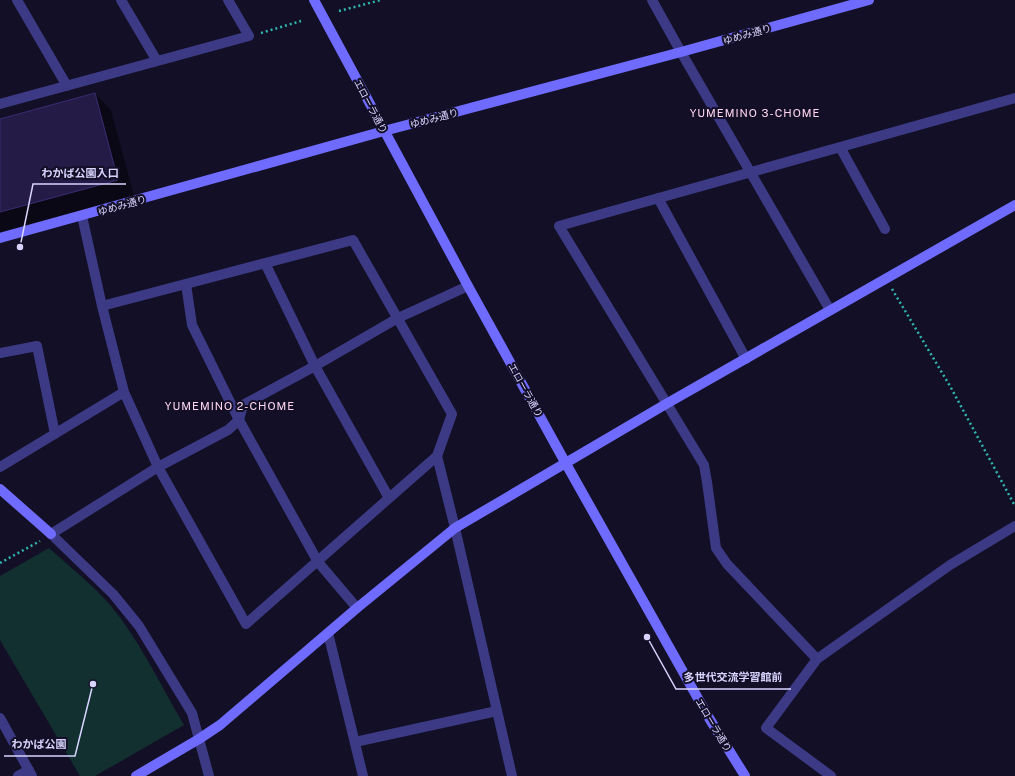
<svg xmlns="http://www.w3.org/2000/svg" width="1015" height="776" font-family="'Public Sans','Noto Sans JP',sans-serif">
<rect width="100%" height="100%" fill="#130f26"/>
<!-- green -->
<path fill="#12302f" d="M49,548c21,19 43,36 62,58 29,35 50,80 73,119l-89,51h-15l-80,-136v-64z"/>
<!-- shadow -->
<path fill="#0007" d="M95,94l16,16 23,86 -134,36v-112z"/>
<!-- building -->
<path fill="#241b47" stroke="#3b2d73" d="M95,93l23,87 -118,32v-93z"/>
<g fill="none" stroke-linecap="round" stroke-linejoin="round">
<!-- path -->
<path stroke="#2fb8b0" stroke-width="2.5" stroke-dasharray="2 3" stroke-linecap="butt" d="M339,11l42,-11
M261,33l40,-12
M892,289l58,97 65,120
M0,563l40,-22"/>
<!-- lane -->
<path stroke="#3d3a85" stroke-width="10" d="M51,534l107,-67 70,-37 11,-10 4,-15 72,-39 83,-48 70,-32
M355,742l142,-31"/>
<!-- street -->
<path stroke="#3d3a85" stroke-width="10" d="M17,0l50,86
M121,0l36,61
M652,0l29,52 149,258
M0,104l249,-68 -21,-36
M840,147l45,82
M658,198l88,161
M82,216l20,90 22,86 34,75 88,157 191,-168 15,-42 -99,-174 -251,66
M265,263l50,103 74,132
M186,284l6,41 47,95 79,142 39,46
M0,353l37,-7 18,88
M437,456l18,72 57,248
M0,467l124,-75
M51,534l62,60 26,32 53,87 17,63
M328,633l35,143
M817,659l-90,-95 -11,-16 -9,-66 -3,-17 -145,-239 456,-128
M0,718l32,58
M18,776l11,-6
M831,776l-65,-48 51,-69 133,-94 65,-39"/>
<!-- secondary -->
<path stroke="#6f6bff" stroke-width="10" d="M314,0l154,286 97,176 144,256 36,58
M0,238l384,-107 297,-79 188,-52
M0,489l51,45
M136,776l63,-37 21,-14 137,-117 98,-80 211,-124 349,-199"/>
</g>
<g text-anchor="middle" stroke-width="4" stroke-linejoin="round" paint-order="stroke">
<!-- street labels -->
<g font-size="10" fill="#d9d4ff" stroke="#130f26">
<text transform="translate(747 34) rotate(-16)" y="4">ゆめみ通り</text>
<text transform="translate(371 106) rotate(62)" y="4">エローラ通り</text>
<text transform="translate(434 118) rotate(-15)" y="4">ゆめみ通り</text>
<text transform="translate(122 205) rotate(-16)" y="4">ゆめみ通り</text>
<text transform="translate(526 390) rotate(61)" y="4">エローラ通り</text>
<text transform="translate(714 725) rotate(59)" y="4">エローラ通り</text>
</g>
<!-- neighbourhood labels -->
<g font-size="11" letter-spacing="1" fill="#ffd6f0" stroke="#130f26">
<text x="755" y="117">YUMEMINO 3-CHOME</text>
<text x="230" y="410">YUMEMINO 2-CHOME</text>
</g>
</g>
<!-- callouts -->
<path fill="none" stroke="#d9d4ff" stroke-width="1.5" d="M20 247L33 184H126M647 637L676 689H791M93 684L75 756H4"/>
<g fill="#d9d4ff" stroke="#130f26" stroke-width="1.5">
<circle cx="20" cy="247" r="4"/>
<circle cx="647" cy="637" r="4"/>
<circle cx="93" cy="684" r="4"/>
</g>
<g font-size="11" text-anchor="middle" font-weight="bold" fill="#d9d4ff" stroke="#130f26" stroke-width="4" stroke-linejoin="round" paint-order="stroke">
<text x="80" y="177">わかば公園入口</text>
<text x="733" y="681">多世代交流学習館前</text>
<text x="39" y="748">わかば公園</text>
</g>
</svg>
